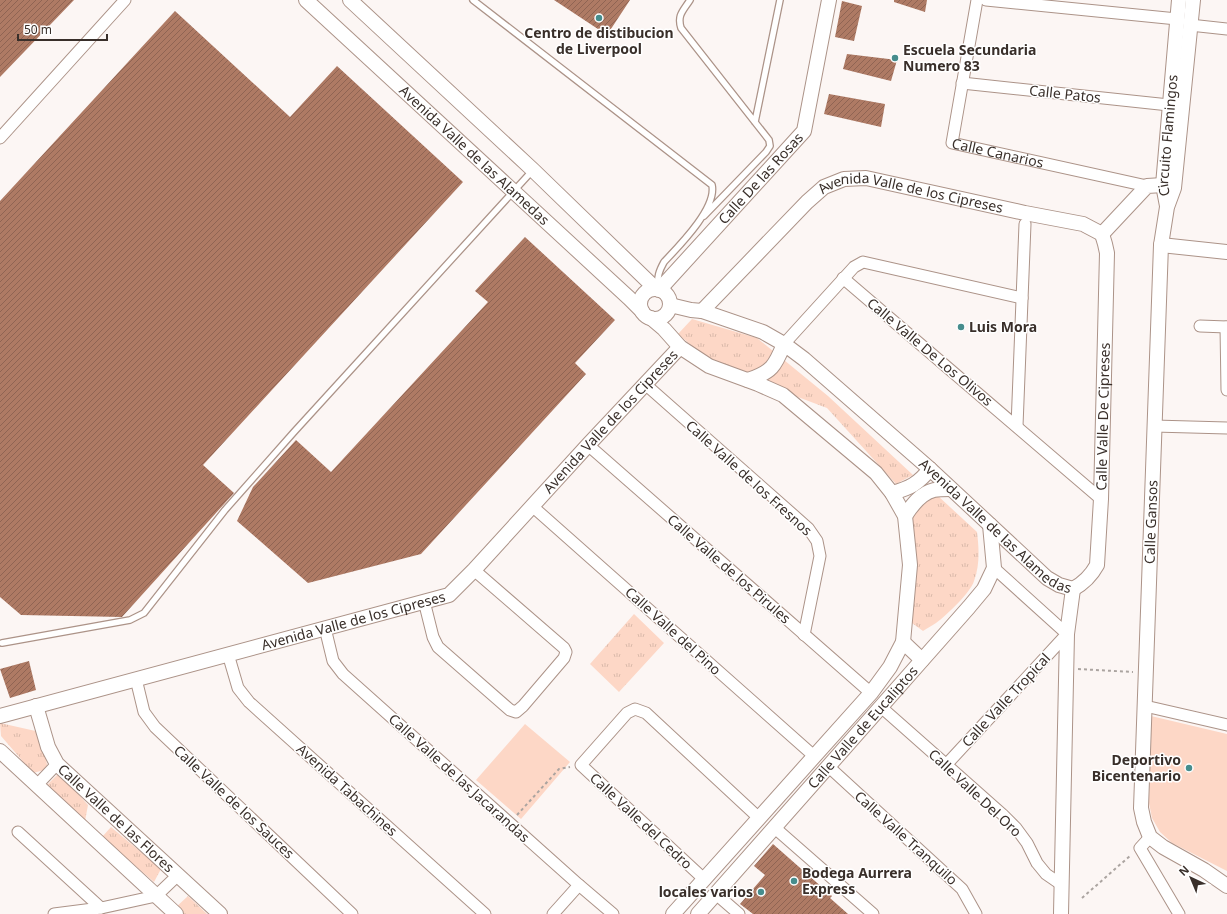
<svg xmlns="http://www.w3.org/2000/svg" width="1227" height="914" font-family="'Noto Sans',sans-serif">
<defs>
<pattern id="park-tufts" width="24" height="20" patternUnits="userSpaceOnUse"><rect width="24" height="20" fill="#fdd7c6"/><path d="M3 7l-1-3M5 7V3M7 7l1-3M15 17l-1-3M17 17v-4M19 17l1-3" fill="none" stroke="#dab9aa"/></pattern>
<pattern id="building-hatch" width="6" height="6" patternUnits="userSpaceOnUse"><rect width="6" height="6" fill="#ae7a64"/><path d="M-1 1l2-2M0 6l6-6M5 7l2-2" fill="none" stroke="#8f6453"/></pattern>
</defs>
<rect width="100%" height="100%" fill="#fcf6f4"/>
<!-- park -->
<path fill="url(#park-tufts)" d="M692,319l65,19 71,58 85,79 -17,9 -69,-76 -103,-39 -25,-17 -21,-18z
M937,495l40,37c2,16 3,33 -3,49 -3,11 -28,35 -38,42 -4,3 -9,5 -13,8l-11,-8 -2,-11 1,-105z
M634,614l30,29 -45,49 -29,-28z
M0,723l40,9 8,37 -15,4 -32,-37z
M59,773l29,32 -3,16 -38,-36z
M111,827l50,42 -7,13 -52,-45z
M188,896l19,18h-25l-7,-6z"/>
<!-- pitch -->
<path fill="#fdd7c6" d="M1151,716l76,18v137l-55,-28 -12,-11 -8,-14 -3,-15z
M525,724l45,38 -49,57 -45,-39z"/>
<!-- building -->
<path fill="url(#building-hatch)" d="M0,0h74l-74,77z
M554,0h76l-23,35z
M894,0h33l-2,12 -31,-10z
M842,1l20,5 -8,35 -19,-4z
M175,11l115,106 47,-51 126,116 -260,283 31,28 -112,124 -101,-2 -21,-18v-396z
M847,54l50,6 -6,21 -48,-12z
M829,94l56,10 -4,23 -57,-13z
M525,237l90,83 -40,43 11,11 -165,180 -113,29 -71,-62 16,-34 43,-47 35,32 157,-170 -13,-11z
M29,661l7,29 -26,8 -10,-29z
M773,844l59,52 -2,2 18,16h-95l-13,-10 25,-29 -11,-9z"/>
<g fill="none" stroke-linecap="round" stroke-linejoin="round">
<!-- service casing -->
<g stroke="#ac9388" stroke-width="8">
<path id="service" d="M473,0l239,185c5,23 -33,61 -48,77 -5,9 -7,15 -6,25
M690,0c-7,11 -13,15 -9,28l88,112 1,6 -4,6 -62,64
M755,122l25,-122
M2,643l128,-23 14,-7 81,-103 69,-78 239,-262"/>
</g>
<!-- minor casing -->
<g stroke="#ac9388" stroke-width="13">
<g id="minor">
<path id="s1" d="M977,0l-25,143 195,43"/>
<path d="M986,0l191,19"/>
<path d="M1190,25l37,4"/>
<path d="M962,83l207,22"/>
<path d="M0,138l125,-138"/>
<path d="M843,278l258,221"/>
<path d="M1200,326l27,1"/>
<path d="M1226,327l1,63"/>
<path d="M784,344l70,-77 9,-5 159,36"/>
<path d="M645,384l163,144 9,13 3,15 -16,79"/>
<path d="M1017,426l8,-202"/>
<path d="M1154,426l73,2"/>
<path d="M588,445l283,248"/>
<path d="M532,506l282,250"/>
<path d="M424,601l9,36 5,10 72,63 6,2 7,-6 41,-48 2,-6 -2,-4 -90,-78"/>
<path d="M325,628l8,33 10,13 236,211 34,29"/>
<path d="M228,654l10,34 11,14 236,212"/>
<path d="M136,679l8,33 11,15 197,187"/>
<path d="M1145,706l82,19"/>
<path d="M881,707l121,107 14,14 11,15 10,20 9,11 16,11"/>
<path d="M946,765l121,-131 -73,-66"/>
<path d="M829,767l133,122 14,25"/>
<path d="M37,785l20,-21"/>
<path d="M775,828l98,86"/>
<path d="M18,832l83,76"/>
<path d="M1150,837l-10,11 39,66"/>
<path d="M705,880l-124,-115 46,-52 8,-4 11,4 113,105"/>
<path d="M716,894l23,20"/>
<path d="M54,914l47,-6 55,-12 21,-20"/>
<path d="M553,914l26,-29"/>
</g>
</g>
<!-- tertiary casing -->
<g stroke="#ac9388" stroke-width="16">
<g id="tertiary">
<path id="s2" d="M306,0l323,298 13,13"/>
<path d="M350,0l183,170 123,119"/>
<path d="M1193,0l-19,188 -7,19 -6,38 -20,563 3,14 6,15 13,10 41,23 23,16"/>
<path id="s3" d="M1167,206l-4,-21 16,-185"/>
<path d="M1102,234l45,-48 16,-1 9,3"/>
<path d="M1161,245l66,7"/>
<circle cx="655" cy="304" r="15"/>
<path id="s4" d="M659,290l145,-159 25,-131"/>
<path id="s5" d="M670,305l21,5 11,1 61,21 21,12 20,15 126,110 117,109 12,7 14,4"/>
<path id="s6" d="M702,311l105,-109 17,-15 20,-8 22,-1 159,35 58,11 19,10"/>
<path d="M651,318l13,11 16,18 29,19 49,18 25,11 93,78 16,20 13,23 5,49 -7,77 -13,25 -19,26 -198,221"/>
<path d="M748,380c24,-8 27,-14 36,-36"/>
<path d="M892,493c18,-5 26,-9 38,-24"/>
<path d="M905,516c7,-11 16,-23 29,-26 5,-1 11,-1 16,-1"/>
<path id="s7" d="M1073,589c11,-6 18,-13 24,-24l4,-66 6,-246 -2,-9 -3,-10"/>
<path d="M903,642l19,18"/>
<path id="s8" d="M36,706l12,41 9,17 163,150"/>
<path id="s9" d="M0,716l449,-121 25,-25 114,-125 92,-98"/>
<path d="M0,751l176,163"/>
<path id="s10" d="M698,914l271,-307 15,-18 10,-21 -4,-43"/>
<path d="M1061,914l6,-280 6,-45"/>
</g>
</g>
<!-- path -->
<path stroke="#aba4a0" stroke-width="2" stroke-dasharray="3 3" stroke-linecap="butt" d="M1078,669l55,3
M517,815l42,-46 11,-2
M1082,898l49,-43"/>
<!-- service -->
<use href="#service" stroke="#fff" stroke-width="5.5"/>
<!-- minor -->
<use href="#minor" stroke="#fff" stroke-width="11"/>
<!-- tertiary -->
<use href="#tertiary" stroke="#fff" stroke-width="14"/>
</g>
<!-- markers -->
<g fill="#468d8d" stroke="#fff" stroke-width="1.5">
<circle cx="599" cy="18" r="4"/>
<circle cx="895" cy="58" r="4"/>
<circle cx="961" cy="327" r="4"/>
<circle cx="1189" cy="768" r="4"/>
<circle cx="794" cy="881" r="4"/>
<circle cx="761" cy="892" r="4"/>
</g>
<g text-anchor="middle" stroke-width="3" stroke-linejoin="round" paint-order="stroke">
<!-- poi labels -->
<g font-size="14" font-weight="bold" fill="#392f2a" stroke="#fff" text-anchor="start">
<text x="599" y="38" text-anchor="middle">Centro de distibucion<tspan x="599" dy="16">de Liverpool</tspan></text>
<text x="903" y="55">Escuela Secundaria<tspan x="903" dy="16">Numero 83</tspan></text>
<text x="969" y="332">Luis Mora</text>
<text x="1181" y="765" text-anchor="end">Deportivo<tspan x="1181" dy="16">Bicentenario</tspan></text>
<text x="802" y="878">Bodega Aurrera<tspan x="802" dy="16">Express</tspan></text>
<text x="753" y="897" text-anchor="end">locales varios</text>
</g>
<!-- street labels -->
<g font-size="14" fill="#392f2a" stroke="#fff">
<text transform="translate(1065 94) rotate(6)" y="5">Calle Patos</text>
<text dy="5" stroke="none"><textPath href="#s3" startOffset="71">Circuito Flamingos</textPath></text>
<text dy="5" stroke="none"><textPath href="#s1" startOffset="192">Calle Canarios</textPath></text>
<text dy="5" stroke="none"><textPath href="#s2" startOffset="229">Avenida Valle de las Alamedas</textPath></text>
<text dy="5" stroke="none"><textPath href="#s4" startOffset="151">Calle De las Rosas</textPath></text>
<text dy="5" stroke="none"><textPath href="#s6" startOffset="263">Avenida Valle de los Cipreses</textPath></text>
<text transform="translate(930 352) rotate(40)" y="5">Calle Valle De Los Olivos</text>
<text dy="5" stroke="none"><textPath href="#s7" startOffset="183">Calle Valle De Cipreses</textPath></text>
<text dy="5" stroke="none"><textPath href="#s9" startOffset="702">Avenida Valle de los Cipreses</textPath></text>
<text transform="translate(749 478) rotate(42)" y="5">Calle Valle de los Fresnos</text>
<text transform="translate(1151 522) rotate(-88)" y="5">Calle Gansos</text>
<text dy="5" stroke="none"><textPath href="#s5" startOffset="401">Avenida Valle de las Alamedas</textPath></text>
<text transform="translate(729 569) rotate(41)" y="5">Calle Valle de los Pirules</text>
<text dy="5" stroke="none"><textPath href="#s9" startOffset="366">Avenida Valle de los Cipreses</textPath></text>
<text transform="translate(673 631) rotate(42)" y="5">Calle Valle del Pino</text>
<text transform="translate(1006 700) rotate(-47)" y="5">Calle Valle Tropical</text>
<text dy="5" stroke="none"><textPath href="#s10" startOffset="249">Calle Valle de Eucaliptos</textPath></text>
<text transform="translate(459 778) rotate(42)" y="5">Calle Valle de las Jacarandas</text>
<text transform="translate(347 790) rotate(42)" y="5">Avenida Tabachines</text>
<text transform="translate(975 793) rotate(43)" y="5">Calle Valle Del Oro</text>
<text transform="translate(234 802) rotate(43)" y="5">Calle Valle de los Sauces</text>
<text dy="5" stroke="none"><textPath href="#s8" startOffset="142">Calle Valle de las Flores</textPath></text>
<text transform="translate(641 821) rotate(43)" y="5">Calle Valle del Cedro</text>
<text transform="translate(906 838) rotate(42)" y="5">Calle Valle Tranquilo</text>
</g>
</g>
<!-- north arrow -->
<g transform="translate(1191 878) rotate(316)" stroke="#ffffff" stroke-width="3" paint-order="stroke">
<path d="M0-3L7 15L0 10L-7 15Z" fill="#392f2a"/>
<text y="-6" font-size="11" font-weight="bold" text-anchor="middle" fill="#392f2a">N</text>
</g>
<!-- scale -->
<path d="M18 34v6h89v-6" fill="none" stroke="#392f2a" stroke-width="2"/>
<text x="24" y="34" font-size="12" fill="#392f2a" stroke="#ffffff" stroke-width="3" paint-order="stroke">50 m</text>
</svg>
